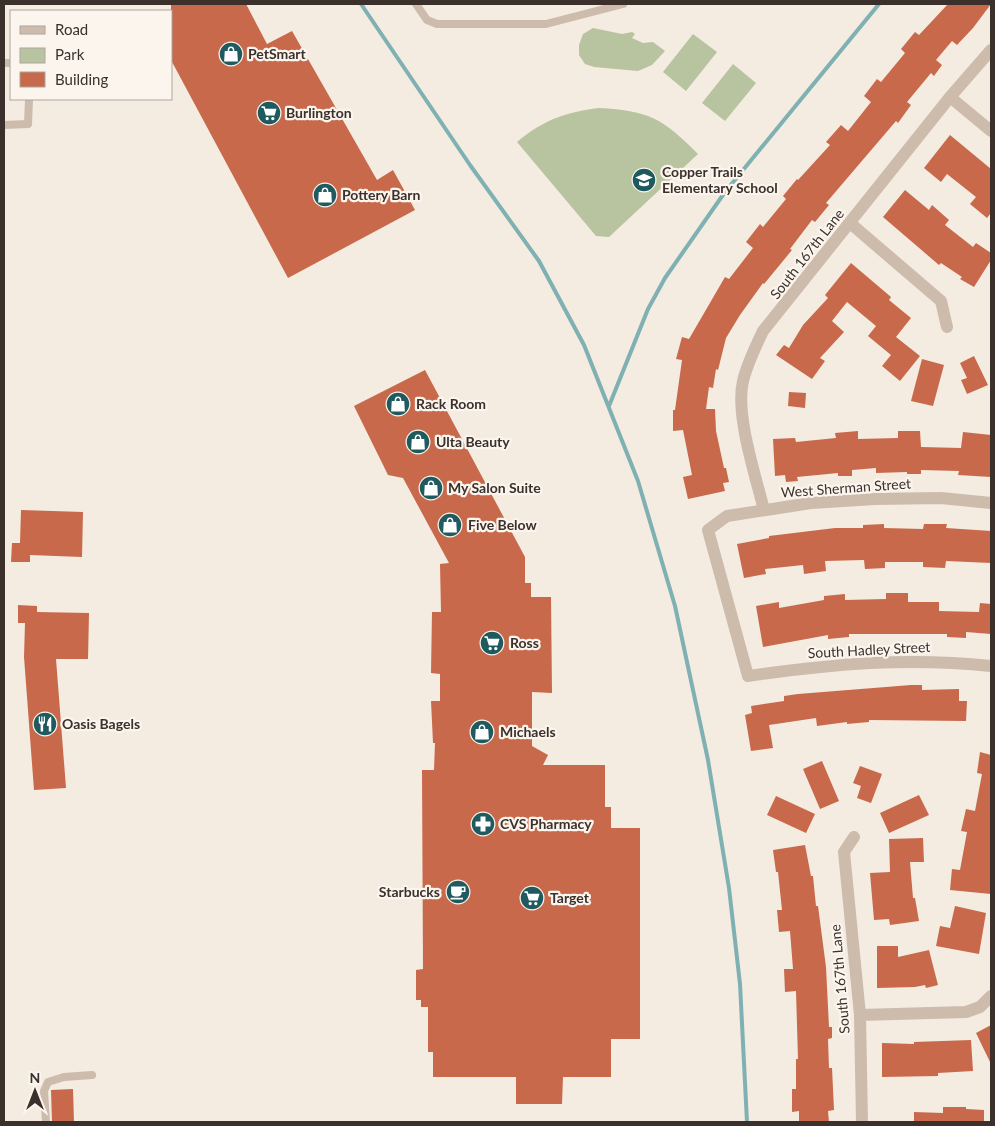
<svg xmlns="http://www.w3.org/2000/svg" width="995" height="1126" font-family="Lato,sans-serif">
<rect width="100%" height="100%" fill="#f4ebe1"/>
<!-- green -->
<path fill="#b8c4a0" d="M593,28l29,6 10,-2 3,2 -3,4 11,5 10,-1 12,9 -13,14 -14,6 -44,-4 -9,-3 -6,-9v-10l4,-11z
M693,34l24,18 -31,39 -23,-19z
M733,64l23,19 -31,38 -23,-18z
M599,108c51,3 63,10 99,46l-89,83 -13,-1 -79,-94c26,-22 49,-30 82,-34z"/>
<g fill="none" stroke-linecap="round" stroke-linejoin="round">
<!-- stream -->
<path stroke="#7fb0b2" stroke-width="4" d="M361,4l109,161 69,96 45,84 54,136 37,125 33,154 21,128 11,96 7,138
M609,406l39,-97 17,-31 60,-86 154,-188"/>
</g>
<!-- building -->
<path fill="#c8694b" d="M171,4h75l21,40 25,-13 85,149 16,-10 22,40 -127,68 -117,-218z
M948,4h43l-18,24 -16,17 -5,-4 -16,19 6,5 -8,11 -3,-3 -24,29 4,3 -13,18 -2,-2 -70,82 3,2 -14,17 -3,-2 -22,29 2,1 -28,34 -1,-1 -23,32 -14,23 -8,32 -2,-1 -3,19 -4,-1 -3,22h9l1,22 8,37h2l3,14 -6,1 2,8 -37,8 -5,-22 9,-2 -9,-45 -10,1v-21h2l7,-50 -6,-1 6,-22 7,2 36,-62 4,2 24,-31 -7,-6 14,-18 3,3 23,-28 -3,-3 14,-17 1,1 32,-35 -4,-3 15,-17 7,6 23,-29 -7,-6 13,-17 4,3 24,-29 -4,-4 14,-17 4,3z
M950,135l41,34v44l-4,5 -17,-14 6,-7 -29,-23 -6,8 -17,-14z
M905,190l24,20 3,-5 17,15 -4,5 28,22 3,-4 15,10v7l-17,27 -14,-8 2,-2 -21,-14 -2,2 -56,-48z
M851,263l40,34 -2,3 22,18 -15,19 24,19 -20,25 -18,-15 9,-11 -23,-19 8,-10 -29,-24 -15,19 12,11 -24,26 5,3 -13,18 -36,-24 8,-10 5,3 14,-23 25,-27 -3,-3z
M974,356l14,29 -21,9 -6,-14 6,-2 -7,-15z
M922,359l22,6 -11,41 -22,-5z
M425,370l100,187v26h6v14h20l1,96 -20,-1v54l16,9 -5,10h62v42h6v21h29v211h-29v38h-48l-1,27h-46v-27h-83v-25h-5v-45h-7v-7h-5v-30l7,-1 -1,-199h12l1,-27h-2l-2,-42h9v-27l-9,-1 1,-61h9l-1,-48 9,-1 -46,-85 -15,-3 -34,-69z
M789,392l17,1 -1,15 -17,-2z
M858,431v8l40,-1v-7h22l1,16 40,1 2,-16 28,3v42l-33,-2 1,-4 -38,-1v4h-14v-2l-31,1v-5l-24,2v6h-14v-3l-41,4 1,4 -12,1 -1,-7 -10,1 -2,-37 22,-1 1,4 40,-4 -1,-5z
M21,510l62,2 -1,45 -52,-2v7h-19l1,-19h8z
M884,524v4l39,1 1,-5h23l-1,4 45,3v32l-45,-2 -1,7 -22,-1v-5h-38v6l-20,1 -1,-9 -39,1 1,10 -22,3 -1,-9 -38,4 1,5 -22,4 -7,-34 32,-6v-2l66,-8h28v-3z
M886,593h22v9h31v9l40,1 1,-9 11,1v30l-25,-2v6l-19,-1v-3h-98v3l-21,2v-4l-65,12 -7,-41 23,-4v6l45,-8v-4l21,-2v6l41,-1z
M18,605l19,1v6l52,1 -1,46h-32l10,129 -32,2 -10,-133 1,-34h-7z
M911,685h11v5l37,-1v12h8l-1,20 -97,-1v2l-22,2v-2l-30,4 -1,-8 -47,7 4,23 -22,3 -6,-36 7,-2 -1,-7 33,-5v-5l14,-2z
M980,752l11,3v139l-41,-4 2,-21 8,1 7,-38 -6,-1 5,-22 9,2 7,-37 -5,-1z
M822,761l17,40 -19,8 -17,-40z
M860,766l22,8 -11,29 -14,-5 4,-12 -8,-3z
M919,795l10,20 -40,18 -9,-20z
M776,796l39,18 -9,19 -39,-18z
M923,838l1,24h-14l3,36h2l4,23 -29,4 -1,-6 -15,1 -4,-47 20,-1 -1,-33z
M805,845l6,31h2l3,30h2l8,61 3,60h3v11l-4,1 1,29h3l2,42 -6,1 1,11h-30v-11l-7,1v-23h4v-30h2l-2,-68 -11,1 -1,-23h9l-3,-38 -11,1 -2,-22h5l-4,-38h-2l-3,-22z
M955,906l31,7 -7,41 -43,-8 4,-20 10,2z
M877,946h21v11l31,-7 9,35 -12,3 -1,-3 -10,2 -38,1z
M991,1025v39l-15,-31z
M971,1040l2,31 -35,2v3l-56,1v-34l32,1v-2z
M73,1089l1,33h-22l-1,-32z
M943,1107h23v2l18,1v12h-70v-10l29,1z"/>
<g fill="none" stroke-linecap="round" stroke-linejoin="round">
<!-- service -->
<path stroke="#cdbbac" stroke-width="8" d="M416,4l11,16 10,4h109l77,-20
M4,63h7
M4,125l24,-1 1,-25
M46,1122l-2,-31 4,-9 16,-5 28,-2"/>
<!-- minor -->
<path stroke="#cdbbac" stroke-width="12" d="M950,97l41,34
M850,223l91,78 6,26
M991,503l-50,-5 -66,1 -64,4 -84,13 -19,14 40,146c85,-12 158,-19 243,-10
M764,510c-8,-33 -29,-95 -21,-129 4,-17 12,-33 20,-50l187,-234 41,-47
M854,837l-10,15 16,163 2,107
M860,1015l106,-3 14,-5 11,-11"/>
</g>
<!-- icons -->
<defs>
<g id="shop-disc" transform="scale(1.25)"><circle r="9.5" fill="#1f5a5e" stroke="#fbf5ee"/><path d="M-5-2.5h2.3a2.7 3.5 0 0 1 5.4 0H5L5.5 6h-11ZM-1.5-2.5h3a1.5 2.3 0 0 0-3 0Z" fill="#fff"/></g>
<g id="supermarket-disc" transform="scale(1.25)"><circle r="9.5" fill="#1f5a5e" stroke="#fbf5ee"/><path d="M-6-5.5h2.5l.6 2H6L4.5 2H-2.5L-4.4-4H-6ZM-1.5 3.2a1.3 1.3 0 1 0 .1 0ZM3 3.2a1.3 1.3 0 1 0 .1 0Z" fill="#fff"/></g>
<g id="school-disc" transform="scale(1.25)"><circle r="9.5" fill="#1f5a5e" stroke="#fbf5ee"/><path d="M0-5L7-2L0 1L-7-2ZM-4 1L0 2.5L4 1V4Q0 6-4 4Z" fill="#fff"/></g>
<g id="restaurant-disc" transform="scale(1.25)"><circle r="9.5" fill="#1f5a5e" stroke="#fbf5ee"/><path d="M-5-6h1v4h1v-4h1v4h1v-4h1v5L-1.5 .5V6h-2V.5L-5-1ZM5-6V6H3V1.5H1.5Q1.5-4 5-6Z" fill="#fff"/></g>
<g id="pharmacy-disc" transform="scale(1.25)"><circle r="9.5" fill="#1f5a5e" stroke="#fbf5ee"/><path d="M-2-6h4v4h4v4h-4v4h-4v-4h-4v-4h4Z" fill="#fff"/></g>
<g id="cafe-disc" transform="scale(1.25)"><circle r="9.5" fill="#1f5a5e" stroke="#fbf5ee"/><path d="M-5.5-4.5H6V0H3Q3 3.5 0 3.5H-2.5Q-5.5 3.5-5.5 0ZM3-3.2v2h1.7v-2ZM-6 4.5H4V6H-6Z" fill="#fff"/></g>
</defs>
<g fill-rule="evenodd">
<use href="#shop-disc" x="231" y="54"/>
<use href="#supermarket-disc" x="269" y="113"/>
<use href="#school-disc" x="644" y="180"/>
<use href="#shop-disc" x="325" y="195"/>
<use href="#shop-disc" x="398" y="404"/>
<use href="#shop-disc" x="418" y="442"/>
<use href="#shop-disc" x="431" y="488"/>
<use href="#shop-disc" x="450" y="525"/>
<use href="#supermarket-disc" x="492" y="643"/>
<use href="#restaurant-disc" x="45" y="724"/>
<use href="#shop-disc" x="482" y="732"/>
<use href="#pharmacy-disc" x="483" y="824"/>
<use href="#cafe-disc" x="458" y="892"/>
<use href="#supermarket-disc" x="532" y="898"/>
</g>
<g text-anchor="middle" stroke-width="4.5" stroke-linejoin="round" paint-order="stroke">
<!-- poi labels -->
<g font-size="14" font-weight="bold" fill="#3b302b" stroke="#fbf5ee" text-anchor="start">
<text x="248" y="59">PetSmart</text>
<text x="286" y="118">Burlington</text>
<text x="662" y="177">Copper Trails<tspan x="662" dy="16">Elementary School</tspan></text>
<text x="342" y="200">Pottery Barn</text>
<text x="416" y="409">Rack Room</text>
<text x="436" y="447">Ulta Beauty</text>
<text x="448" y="493">My Salon Suite</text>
<text x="468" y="530">Five Below</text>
<text x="510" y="648">Ross</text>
<text x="62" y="729">Oasis Bagels</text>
<text x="500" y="737">Michaels</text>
<text x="500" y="829">CVS Pharmacy</text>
<text x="440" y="897" text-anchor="end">Starbucks</text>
<text x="550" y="903">Target</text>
</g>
<!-- street labels -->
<g font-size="14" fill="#3b302b" stroke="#fbf5ee">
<text transform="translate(807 254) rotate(-52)" y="5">South 167th Lane</text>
<text transform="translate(846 488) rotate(-4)" y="5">West Sherman Street</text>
<text transform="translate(869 650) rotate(-3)" y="5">South Hadley Street</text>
<text transform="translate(840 979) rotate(-95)" y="5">South 167th Lane</text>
</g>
</g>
<!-- border -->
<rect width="995" height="1126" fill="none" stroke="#3b302b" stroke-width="10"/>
<!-- legend -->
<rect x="10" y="10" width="162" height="90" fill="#fbf5ee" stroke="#aea6a0"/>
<rect x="20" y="26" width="25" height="8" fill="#cdbbac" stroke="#aea6a0"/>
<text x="55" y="35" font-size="15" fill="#3b302b">Road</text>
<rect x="20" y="48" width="25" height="15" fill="#b8c4a0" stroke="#aea6a0"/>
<text x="55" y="60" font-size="15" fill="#3b302b">Park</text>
<rect x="20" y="72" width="25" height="15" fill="#c8694b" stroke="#aea6a0"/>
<text x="55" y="85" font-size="15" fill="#3b302b">Building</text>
<!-- north arrow -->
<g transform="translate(35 1091)" stroke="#fbf5ee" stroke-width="4" paint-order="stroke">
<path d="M0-4L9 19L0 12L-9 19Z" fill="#3b302b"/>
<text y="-8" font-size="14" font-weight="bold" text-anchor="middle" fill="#3b302b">N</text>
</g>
</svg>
